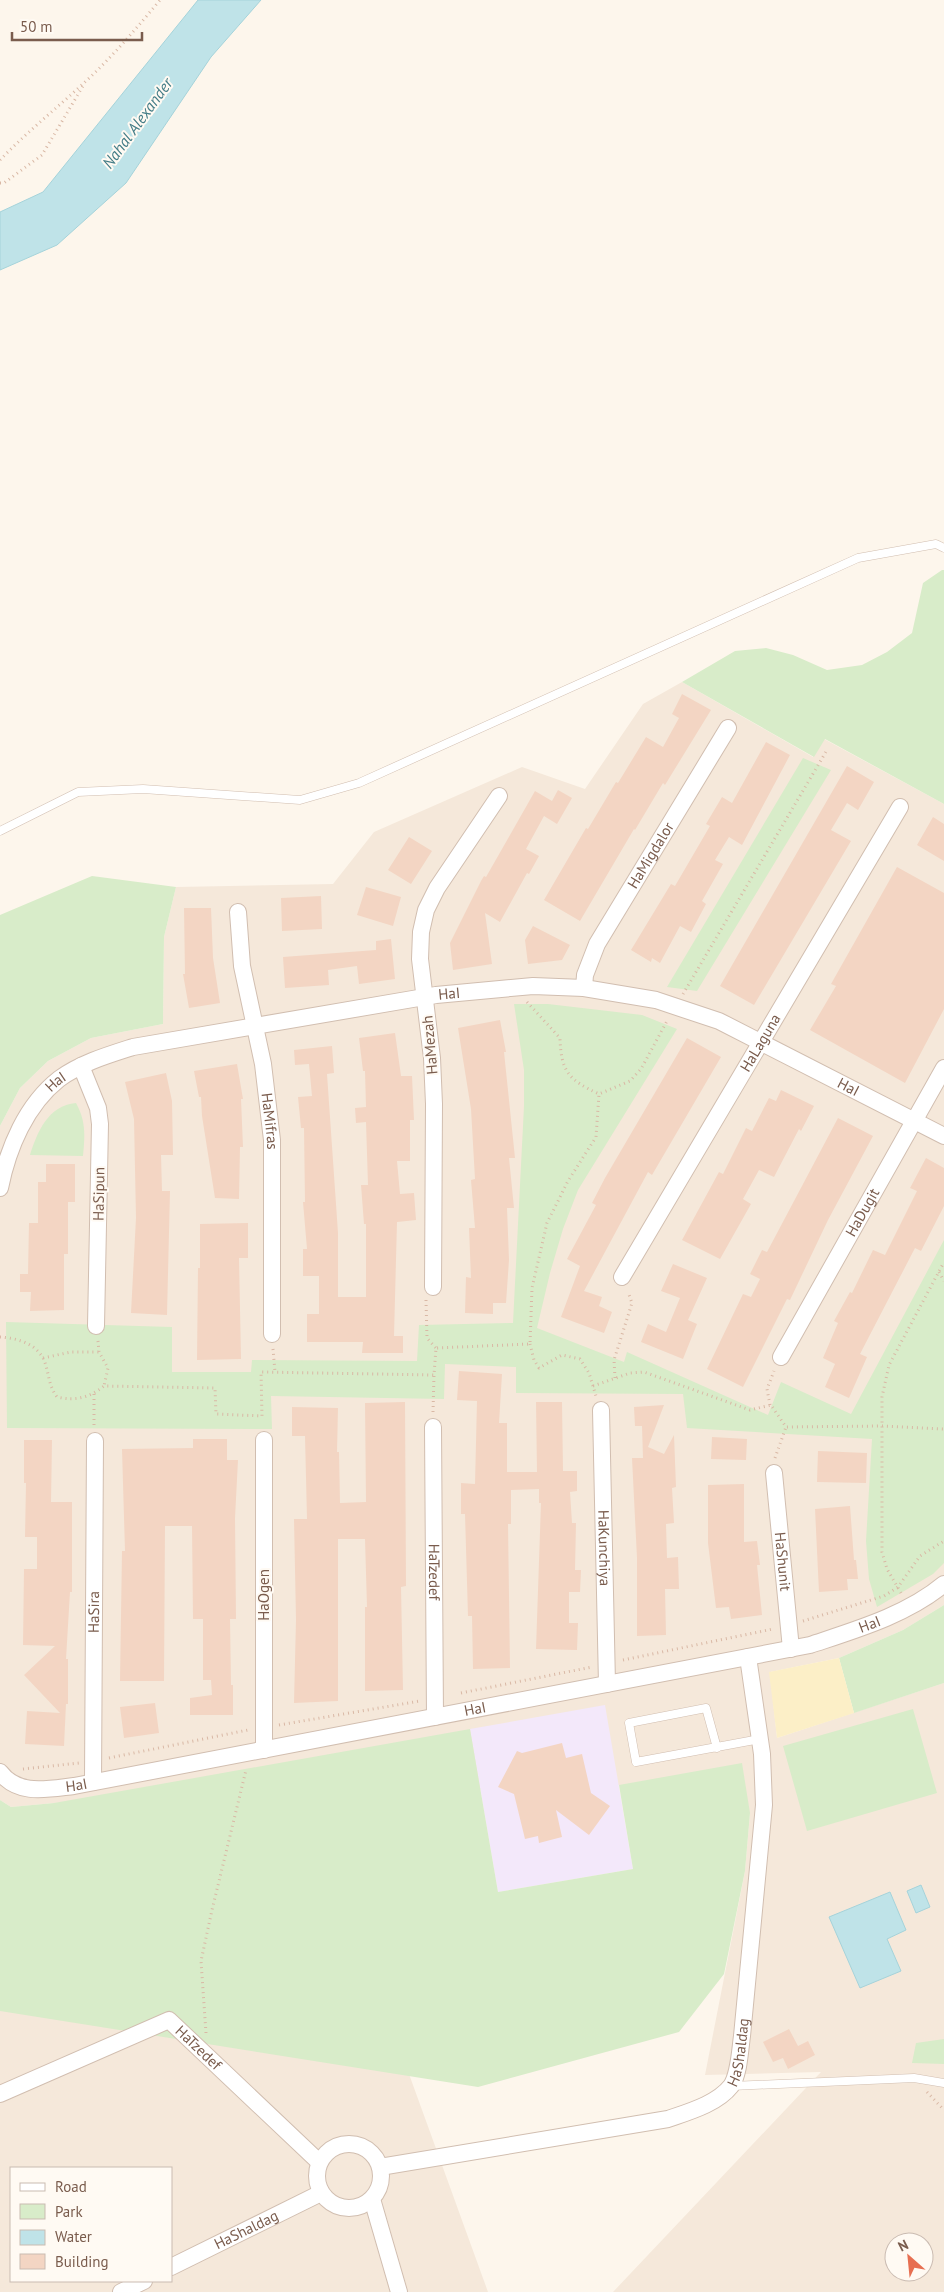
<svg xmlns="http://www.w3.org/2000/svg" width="944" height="2292" font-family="'PT Sans',sans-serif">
<rect width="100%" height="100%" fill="#fdf6ec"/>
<!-- residential -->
<path fill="#f5e8da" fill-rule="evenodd" d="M682,682l131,75 11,-18 120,65v801l-41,25 -64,28 -69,14 7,66 167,-55v609h-331l208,-220 -116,3 40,-204 5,-58 -130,-28 -566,18 -43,4 -11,-7v-674l20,-38 28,-27 43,-23 72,-14 1,-87 12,-50 157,-3 41,-52 148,-65 63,22 58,-85zM894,2242h30v30h-30z
M355,1925l133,367h-488v-315zM11,2168h160v113h-160z"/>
<!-- education -->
<path fill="#f3e8fa" d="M605,1705l28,164 -135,23 -28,-163z"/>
<!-- green -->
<path fill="#d8ecc9" d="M942,570h2v234l-119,-65 -11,18 -132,-75 53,-31 31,-3 27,7 34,15 35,-5 25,-13 25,-19 11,-50z
M803,758l28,12 -134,221 -30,-4z
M92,876l84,11 -12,50 -1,87 -72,14 -43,23 -28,27 -20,38v-211z
M514,1004h34l94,11 35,14 -99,161 -15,39 -13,44 -13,55 87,34 3,-10 141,63 13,-33 70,32 93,-174v323l-11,11 -56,33 -8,-28 -3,-38 6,-102 -185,-11 -4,-34 -167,-1v-26l-71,-3 -1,35 -173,-3 1,33 -265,-1 -1,-106 166,5v45h79l1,-12 165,1 2,-36 94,-2 11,-217v-36z
M76,1103c10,18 9,32 7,53l-53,-1c7,-22 18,-50 46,-52z
M944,1605v78l-90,30 -15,-55 64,-28z
M913,1709l24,84 -130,38 -24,-85z
M470,1729l28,163 135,-23 -14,-84 123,-22 8,50 -5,58 -21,103 -45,58 -201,55 -478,-76v-211l11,7 43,-4z
M944,2039v25l-32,-1 4,-20z"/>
<!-- sand -->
<path fill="#fcefc7" d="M839,1658l15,55 -77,25 -8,-66z"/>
<!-- water -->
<path fill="#bfe3e8" stroke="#a5d3da" d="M198,0h63l-50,57 -85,126 -69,62 -57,25v-58l43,-20z
M921,1885l9,22 -14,6 -9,-22z
M890,1892l16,38 -19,9 14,32 -41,17 -31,-71z"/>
<!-- building -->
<path fill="#f3d5c3" d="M682,694l29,16 -46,75 -2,-2 -28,47 -1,-1 -54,92 -36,-21 42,-72 2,1 28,-47 2,1 28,-46 17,10 16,-29 -7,-4z
M766,742l24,13 -48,90 -13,-8 -14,23 8,4 -21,37 4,3 -15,28 -11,-6 -20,37 -8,-5 -1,4 -20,-12 40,-66 4,2 35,-60 -4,-2 16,-27 10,6z
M847,766l27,16 -16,28 -11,-7 -16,27 20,11 -97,164 -34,-19z
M558,790l14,8 -15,26 -13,-8 -18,33 13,7 -10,18 -2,-1 -27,49 -15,-9 7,51 -39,6 -3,-27 31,-62 3,-5 2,1 49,-86 17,10z
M933,817l11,7v37l-27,-16z
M409,837l23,14 -21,33 -23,-14z
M897,867l47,26v116l-39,74 -95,-53 26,-44 -5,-2z
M366,887l35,10 -8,29 -36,-11z
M321,896l1,33 -40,2 -1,-33z
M184,908h27l2,50 7,45 -31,5 -6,-34h2z
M533,926l37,19 -8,15 -34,4 -3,-24z
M391,939l4,40 -36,5 -2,-18 -29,4 1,15 -44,3 -2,-31 93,-7v-9z
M500,1020l6,32h-2l11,106h-6l5,50h-7l2,52 -3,43h-13v11l-28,-1 1,-36 5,1 -2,-50h6l-4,-48 4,-1 -4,-70 -13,-81z
M395,1033l6,43h11l2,44h-4v41h-13l3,33 14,-1 2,27 -19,2 -3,114h9v17h-41l1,-11h-56v-28h12v-38h-16v-27h4l-4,-47h2l-1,-74h-3l-3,-31 14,-1 -3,-32 -14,1 -1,-15 38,-4 2,27 -7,1 11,159v64h28v-73h-2l-3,-39h7l-2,-63 -10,1 -1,-15 11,-1 -1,-36h-2l-4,-33z
M687,1038l34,19 -69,118 -4,-3 -64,119 18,6 -3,9 13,6 -8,21 -43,-16 19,-51 -13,-7 29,-54 -4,-2 13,-25z
M237,1064l6,35h-2l2,48h-3l-1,52 -24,-1 -13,-82 -1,-19h-2l-5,-26z
M166,1073l6,28 1,54h-12l1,36h8l-3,124 -36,-2 5,-95 -2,-99 -9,-37z
M781,1090l33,16 -13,25 -2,-2 -25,48 -15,-7 -16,29 8,5 -31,55 -38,-19 37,-68 4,2 23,-46 6,3 17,-33 7,3z
M838,1118l35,18 -45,84 -38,80 -3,-1 -44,88 -36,-18 36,-75 8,3 9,-18 -10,-5 12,-24 5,2z
M926,1158l18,10v38l-23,45 -6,-3 -55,106 7,3 -18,41 -24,-11 10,-23 -12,-6 15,-35 -4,-2 16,-29 2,1 21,-43 12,5 32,-64 -7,-3z
M46,1164h29v38h-7v52h-4v56l-34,1 1,-19h-11v-18h8l1,-51h9v-41h8z
M248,1223v35h-9l2,101 -44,1 1,-92h2v-44z
M673,1264l34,14 -19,42 9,4 -14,35 -42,-17 7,-18 18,8 14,-34 -19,-7z
M459,1371l43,3 -3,49h8v49h30l-1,-70h26l1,69h14v20l-7,1 2,31h4l-1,47h6l-1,22h-11v31h9l-1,27 -41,-1 5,-146h-2v-14l-28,1v34h-3l2,144 -37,1 -1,-53h-4l-3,-102h-4v-31l14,1 2,-83 -20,-1z
M405,1402l1,184 -5,1 2,103 -38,1v-84h2l-2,-68h-27v162l-44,2 2,-84 -2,-100h13l-2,-83h-13v-29l46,1 -1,44h2l1,51 26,-1 -1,-99z
M664,1405l-16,42 16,7 10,-19 2,52 -4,1 2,35 -8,1 1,34 11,-1 1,32h-14l1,46 -29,1v-78l-5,-100h11l-1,-32h-7l-1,-19z
M712,1437l35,2 -1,21 -35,-1z
M193,1439h34v21h11l-3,58 1,101h-6l1,66h2v30h-43v-17l22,-3 -1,-15h-8v-61h-10l-1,-93h-27l-1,155h-44l2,-130h3l-3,-102 71,-1z
M24,1440h28l-1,62h21v90h-2l-4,67h2v45h-2l-2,42 -39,-2 2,-33 33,2 -36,-38 31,-29 -32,-1 1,-76h13v-32h-12l1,-54h-2z
M818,1451l49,2 -1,30 -49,-1z
M744,1484v58l13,-1 3,24h-3l5,50 -31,4 -2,-12 -13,1 -8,-65v-58z
M850,1506l4,54h2l2,19h-11l1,11 -29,2 -4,-83z
M155,1703l4,30 -35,5 -4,-31z
M562,1743l4,15 16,-4 9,39 19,13 -21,29 -33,-25 6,27 -23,6 -1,-7 -13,3 -11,-45 -16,-7 19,-36 5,2z
M789,2029l9,17 10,-5 7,14 -27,14 -5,-11 -10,4 -10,-20z"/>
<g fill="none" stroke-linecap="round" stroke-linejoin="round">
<!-- service casing -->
<g stroke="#d1beb0" stroke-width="9">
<path id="service" d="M0,831l78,-39 65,-3 157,11 59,-17 499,-225 78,-14 8,4
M717,1748l-11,-40 -77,15 7,39 124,-23
M732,2086l182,-8 30,5"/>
</g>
<!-- minor casing -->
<g stroke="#d1beb0" stroke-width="18">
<g id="minor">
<path id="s1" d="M238,912l4,54 21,98 9,76v194"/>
<path id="s2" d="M584,988l1,-13 12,-31 131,-216"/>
<path d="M81,1066l17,42 2,16 -4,202"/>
<path id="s3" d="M0,1188c8,-40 26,-83 59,-109 22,-16 49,-24 74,-32l303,-52 97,-9 51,2 72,12 63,21 225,115"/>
<path id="s4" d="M622,1277l278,-470"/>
<path d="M433,1287l1,-183 -2,-46 -12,-99 1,-27 5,-22 11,-22 62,-92"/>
<path id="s5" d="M781,1357l163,-289"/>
<path id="s6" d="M601,1410l6,274"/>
<path id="s7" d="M433,1427l2,290"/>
<path d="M264,1440v310"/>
<path id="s8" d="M774,1473l17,176"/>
<path id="s9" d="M0,1772c18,24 47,17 74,14l736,-141c45,-15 97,-30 134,-61"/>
<path id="s10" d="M93,1782l2,-341"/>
<path id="s11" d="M0,2094l169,-74 150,142"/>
<circle cx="349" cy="2176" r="32"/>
<path id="s12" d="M380,2167l288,-48c20,-7 49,-15 63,-33 8,-11 9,-36 11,-50l22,-231 -2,-51 -14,-97"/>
<path d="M372,2199l27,93"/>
<path id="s13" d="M171,2267l150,-74"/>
<path d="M121,2292l23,-11"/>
</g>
</g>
<!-- path -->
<path stroke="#d9b8a5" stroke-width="3" stroke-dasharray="1 4" stroke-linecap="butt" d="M0,160c27,-28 57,-52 85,-78 27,-25 51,-53 75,-82
M0,183h4l38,-28 41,-69
M683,994l144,-244
M527,1002l33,36c1,34 9,42 39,56l31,-13 11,-12 26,-48
M939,1272l5,9
M426,1300l1,38 9,10
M0,1337c16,1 36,6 44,23 5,12 4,25 13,37 18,4 32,1 47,-11l111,2 1,26 46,2 -1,-44 173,3 2,-27 94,-4 2,-56 15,-65 21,-42 28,-44 3,-43
M98,1341l1,11 9,16 -4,18
M530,1344l4,16 5,8 23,-13 18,4 9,14 7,23
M273,1349l2,23
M43,1358l28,-6h28
M615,1378l-1,-18 18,-57 -4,-11
M593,1386l37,-13 14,-1 106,38 21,-5 15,22 95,-1 63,3
M94,1394v32
M770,1405l-3,-16 7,-18
M433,1412l1,-37
M775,1458l11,-31
M901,1593l-14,-24 -5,-17v-155l7,-32 55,-103
M803,1621l81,-25 14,-9 22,-31 24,-15
M623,1660l150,-31
M461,1693l131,-26
M279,1725l141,-24
M109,1758l139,-28
M23,1769l56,-6
M206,2033l-5,-72 11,-51 34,-140
M927,2092l17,18"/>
<!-- service -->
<use href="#service" stroke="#fff" stroke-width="8"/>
<!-- minor -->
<use href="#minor" stroke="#fff" stroke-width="16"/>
</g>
<g text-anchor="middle" stroke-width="4" stroke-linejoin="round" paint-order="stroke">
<!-- street labels -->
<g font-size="15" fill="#7a5c4d" stroke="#fffaf3">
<text dy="5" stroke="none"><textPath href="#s2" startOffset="150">HaMigdalor</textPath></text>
<text dy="5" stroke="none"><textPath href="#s3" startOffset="528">HaI</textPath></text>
<text dy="5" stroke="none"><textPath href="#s4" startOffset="272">HaLaguna</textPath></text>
<text transform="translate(430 1045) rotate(-95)" y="5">HaMezah</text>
<text dy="5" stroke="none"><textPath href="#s3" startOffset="122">HaI</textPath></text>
<text dy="5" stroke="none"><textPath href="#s3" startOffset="948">HaI</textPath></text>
<text dy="5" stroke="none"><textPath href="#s1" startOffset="212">HaMifras</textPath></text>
<text transform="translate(99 1194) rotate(-89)" y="5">HaSipun</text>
<text dy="5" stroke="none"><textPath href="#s5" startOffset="166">HaDugit</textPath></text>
<text dy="5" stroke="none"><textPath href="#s6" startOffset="138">HaKunchiya</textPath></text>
<text dy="5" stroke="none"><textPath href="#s8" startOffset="89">HaShunit</textPath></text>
<text dy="5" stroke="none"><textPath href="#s7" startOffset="145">HaTzedef</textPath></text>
<text transform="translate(264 1595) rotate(-90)" y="5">HaOgen</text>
<text dy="5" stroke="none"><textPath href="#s10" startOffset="170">HaSira</textPath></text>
<text dy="5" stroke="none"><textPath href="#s9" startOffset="892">HaI</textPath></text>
<text dy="5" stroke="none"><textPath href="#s9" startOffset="488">HaI</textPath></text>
<text dy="5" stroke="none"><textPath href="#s9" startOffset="82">HaI</textPath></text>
<text dy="5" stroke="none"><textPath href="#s11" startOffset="225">HaTzedef</textPath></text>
<text dy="5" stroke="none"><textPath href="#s12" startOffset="399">HaShaldag</textPath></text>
<text dy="5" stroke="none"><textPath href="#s13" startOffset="84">HaShaldag</textPath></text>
</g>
<!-- water labels -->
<g font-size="16" font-style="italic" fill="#437c86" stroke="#fffaf3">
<text transform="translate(137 123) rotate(-54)" y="6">Nahal Alexander</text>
</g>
</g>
<!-- legend -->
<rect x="10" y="2167" width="162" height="115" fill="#fffaf3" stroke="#cabbb1"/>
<rect x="20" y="2183" width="25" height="8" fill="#ffffff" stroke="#cabbb1"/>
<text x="55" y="2192" font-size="15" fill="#7a5c4d">Road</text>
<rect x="20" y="2204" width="25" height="15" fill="#d8ecc9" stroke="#cabbb1"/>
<text x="55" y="2217" font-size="15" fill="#7a5c4d">Park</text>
<rect x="20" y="2230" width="25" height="15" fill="#bfe3e8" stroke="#cabbb1"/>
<text x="55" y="2242" font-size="15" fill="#7a5c4d">Water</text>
<rect x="20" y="2254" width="25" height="15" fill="#f3d5c3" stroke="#cabbb1"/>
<text x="55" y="2267" font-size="15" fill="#7a5c4d">Building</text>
<!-- north arrow -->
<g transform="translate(909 2257) rotate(333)"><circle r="24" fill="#fffaf3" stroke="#cabbb1"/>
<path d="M0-4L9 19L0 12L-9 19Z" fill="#e76f51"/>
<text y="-8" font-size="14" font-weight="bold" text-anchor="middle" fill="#7a5c4d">N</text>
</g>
<!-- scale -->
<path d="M12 32v8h130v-8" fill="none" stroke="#7a5c4d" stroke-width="2.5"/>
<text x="20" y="32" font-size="15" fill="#7a5c4d" stroke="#fffaf3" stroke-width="4" paint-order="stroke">50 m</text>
</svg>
